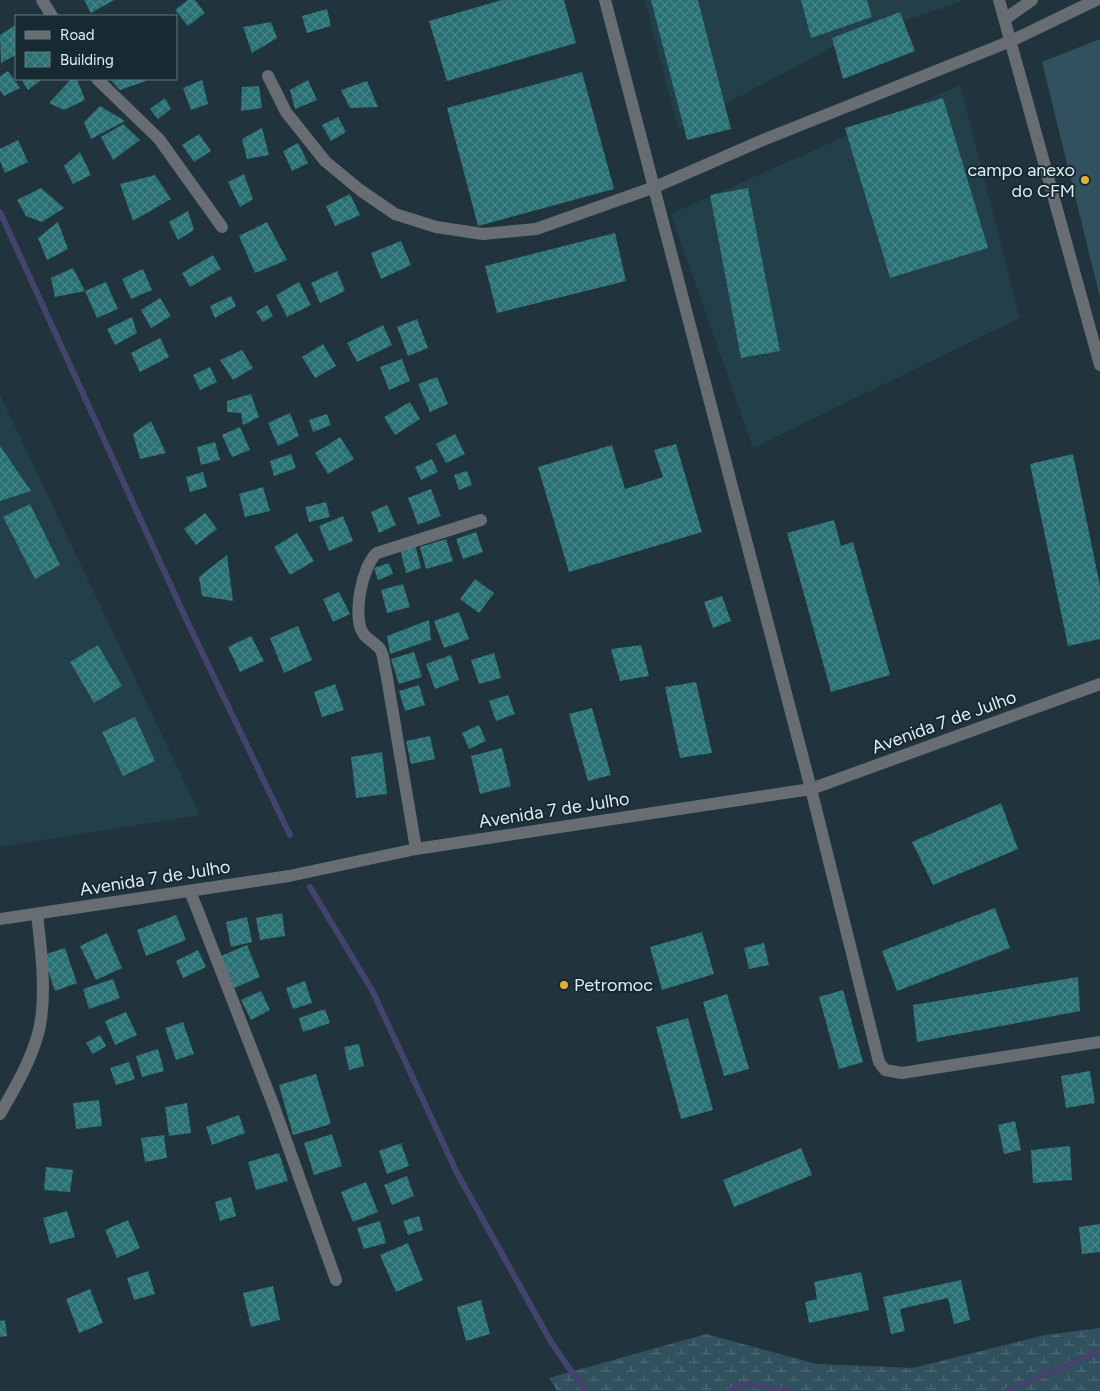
<svg xmlns="http://www.w3.org/2000/svg" width="1100" height="1391" font-family="Figtree,sans-serif">
<defs>
<pattern id="wetland-marsh" width="20" height="14" patternUnits="userSpaceOnUse" patternTransform="scale(1.25)"><rect width="20" height="14" fill="#31515f"/><path d="M1 5h8M5 5V1M11 12h8M15 12V8" fill="none" stroke="#4f6a76"/></pattern>
<pattern id="building-cross-hatch" width="8" height="8" patternUnits="userSpaceOnUse" patternTransform="scale(1.25)"><rect width="8" height="8" fill="#287073"/><path d="M0 0l8 8M0 8l8-8" fill="none" stroke="#478587"/></pattern>
</defs>
<rect width="100%" height="100%" fill="#21343d"/>
<!-- built -->
<path fill="#233f49" d="M645,0h315v2l-114,38 -168,89z
M960,85l60,233 -267,130 -82,-234z
M0,395l200,420 -200,32z"/>
<!-- wetland -->
<path fill="url(#wetland-marsh)" d="M1100,1328v63h-543l-8,-13 157,-44 111,30 96,4 132,-33z"/>
<!-- pitch -->
<path fill="#31515f" d="M1100,39v258l-58,-235z"/>
<g fill="none" stroke-linecap="round" stroke-linejoin="round">
<!-- stream -->
<path stroke="#43436d" stroke-width="6" d="M0,212l187,409 103,214
M310,887l62,103 85,183 94,169 34,49
M730,1391l15,-7 45,7
M1006,1391l94,-40"/>
</g>
<!-- building -->
<path fill="url(#building-cross-hatch)" d="M84,0h30l-23,13z
M188,0h7l10,13 -17,13 -13,-16z
M502,0h62l12,43 -129,38 -18,-60z
M651,0h47l33,129 -44,11z
M801,0h66l5,17 -61,21z
M327,9l4,17 -24,7 -5,-17z
M900,12l15,39 -72,28 -11,-41z
M271,22l6,16 -25,15 -9,-26z
M16,25v30l-15,8 -1,-28z
M8,71l12,17 -16,8 -4,-6v-14z
M582,72l32,117 -136,37 -31,-118z
M21,79h21l-14,11z
M71,79h6l8,21 -21,10 -15,-7z
M110,79h35l1,2 -26,9z
M202,80l6,24 -17,6 -8,-22z
M308,80l9,20 -22,9 -5,-19z
M367,81l11,26 -28,1 -9,-18z
M259,86l3,22 -21,3 1,-24z
M165,98l6,11 -13,10 -8,-10z
M943,98l45,150 -98,30 -45,-150z
M100,106l25,15 -34,18 -7,-17z
M338,117l8,15 -15,9 -9,-16z
M123,124l17,16 -27,20 -12,-23z
M262,128l7,27 -22,4 -5,-20z
M199,134l12,17 -17,11 -12,-17z
M18,140l10,22 -23,11 -5,-12v-12z
M298,143l10,20 -16,8 -9,-20z
M80,152l11,23 -18,9 -9,-18z
M244,174l9,25 -13,8 -12,-25z
M155,175l16,24 -38,22 -13,-37z
M41,188l23,20 -22,14 -16,-6 -9,-16z
M748,188l32,163 -39,7 -31,-163z
M350,194l10,21 -25,11 -9,-20z
M188,211l6,19 -16,10 -9,-18z
M58,222l10,27 -21,11 -9,-22z
M267,222l20,38 -32,13 -16,-37z
M615,233l11,48 -129,32 -12,-47z
M401,241l10,24 -30,14 -10,-26z
M213,255l8,14 -31,18 -8,-14z
M73,268l12,23 21,-9 12,27 -21,9 -12,-27 -30,6 -4,-19z
M143,269l9,21 -21,9 -9,-20z
M337,271l8,20 -25,12 -9,-20z
M299,282l12,23 -24,12 -11,-22z
M231,296l5,10 -21,12 -5,-12z
M160,298l11,18 -20,12 -10,-18z
M267,305l6,11 -10,6 -7,-10z
M132,317l5,16 -22,12 -8,-16z
M417,319l11,29 -20,8 -11,-29z
M383,325l9,20 -35,17 -10,-19z
M160,338l9,19 -29,15 -9,-19z
M323,344l13,22 -21,12 -13,-21z
M242,350l11,18 -20,12 -13,-20z
M402,359l8,22 -21,9 -9,-23z
M210,367l7,15 -17,8 -7,-15z
M437,377l11,27 -18,8 -12,-28z
M251,394l8,23 -16,8 -2,-12 -14,-1v-11z
M410,402l10,17 -25,16 -11,-18z
M290,413l9,23 -21,10 -10,-23z
M327,414l4,11 -18,7 -4,-12z
M151,421l15,32 -26,6 -7,-25z
M240,427l10,23 -18,7 -10,-22z
M455,434l10,20 -19,9 -10,-19z
M340,437l14,22 -26,15 -13,-21z
M215,442l5,18 -19,5 -4,-18z
M676,444l26,88 -133,40 -31,-105 74,-22 13,44 38,-12 -9,-27z
M0,446l31,45 -31,10z
M291,454l5,14 -22,8 -4,-15z
M1073,454l27,132v53l-32,7 -38,-182z
M432,459l6,13 -17,8 -6,-13z
M467,471l5,14 -13,5 -5,-15z
M203,472l4,15 -17,5 -4,-15z
M263,487l7,24 -25,6 -6,-23z
M431,489l10,27 -23,9 -10,-27z
M326,502l4,15 -21,5 -4,-15z
M30,504l30,61 -25,14 -32,-62z
M387,505l9,20 -17,8 -8,-21z
M205,513l12,16 -21,16 -12,-16z
M343,516l10,25 -24,10 -10,-25z
M834,520l7,26 12,-4 37,133 -59,17 -44,-159z
M476,532l7,20 -20,7 -7,-20z
M297,533l17,28 -24,14 -16,-28z
M446,539l7,22 -27,8 -6,-22z
M415,544l6,24 -15,5 -6,-24z
M227,555l6,46 -31,-5 -3,-19z
M389,563l4,11 -15,6 -4,-12z
M475,579l19,14 -15,20 -19,-14z
M403,584l7,23 -23,6 -6,-23z
M339,592l11,22 -17,8 -10,-23z
M722,596l9,25 -18,7 -9,-26z
M459,612l10,27 -25,9 -10,-27z
M429,620l2,20 -41,14 -3,-18z
M298,626l14,34 -28,13 -14,-35z
M251,636l13,25 -24,11 -12,-25z
M98,645l24,41 -28,17 -24,-41z
M641,645l8,31 -29,5 -9,-32z
M414,652l8,25 -23,7 -8,-25z
M494,653l7,25 -22,6 -8,-24z
M451,655l8,25 -24,9 -9,-25z
M696,682l16,71 -32,5 -15,-71z
M335,684l9,26 -22,7 -8,-25z
M419,685l6,20 -20,6 -6,-20z
M508,695l7,19 -19,7 -7,-20z
M592,708l19,67 -23,6 -19,-67z
M135,717l20,44 -32,15 -21,-44z
M479,725l7,16 -17,8 -7,-16z
M430,736l5,23 -24,5 -5,-23z
M502,748l9,38 -31,8 -9,-38z
M382,752l5,42 -31,4 -5,-41z
M1001,803l17,46 -85,36 -21,-43z
M995,908l15,40 -113,43 -15,-40z
M282,913l3,23 -25,4 -4,-22z
M176,915l10,25 -40,16 -9,-26z
M247,917l5,25 -21,5 -5,-25z
M702,932l12,42 -52,16 -12,-43z
M107,933l15,35 -26,12 -16,-34z
M764,943l5,22 -20,4 -5,-21z
M247,945l13,32 -26,11 -13,-32z
M65,948l12,35 -22,8 -12,-36z
M198,950l8,17 -23,11 -7,-17z
M1078,977l2,34 -163,31 -4,-37z
M113,979l7,19 -31,11 -6,-20z
M305,981l7,22 -19,6 -7,-21z
M843,990l20,72 -24,7 -20,-72z
M261,991l9,19 -19,10 -10,-20z
M727,994l22,75 -25,7 -21,-74z
M325,1009l5,14 -27,9 -4,-14z
M126,1012l11,23 -22,10 -10,-24z
M688,1018l25,92 -32,9 -25,-92z
M183,1022l11,32 -18,6 -11,-32z
M100,1035l6,11 -13,8 -7,-11z
M359,1044l5,22 -15,4 -5,-23z
M158,1049l6,22 -22,6 -6,-21z
M129,1062l6,17 -19,6 -6,-17z
M1090,1071l5,32 -29,5 -5,-32z
M316,1074l15,50 -38,11 -14,-50z
M99,1100l3,26 -26,3 -3,-26z
M187,1103l4,30 -22,3 -4,-29z
M239,1115l6,18 -33,12 -6,-18z
M1015,1121l6,29 -17,4 -6,-29z
M332,1134l10,32 -28,9 -10,-32z
M164,1135l3,23 -22,4 -4,-24z
M401,1143l8,23 -22,8 -8,-23z
M1070,1146l2,34 -39,3 -2,-33z
M801,1148l11,27 -78,32 -11,-27z
M279,1153l9,28 -32,9 -8,-28z
M46,1167l27,3 -3,22 -26,-2z
M407,1176l7,20 -22,9 -8,-20z
M366,1182l12,30 -25,10 -12,-30z
M231,1197l5,19 -16,5 -5,-19z
M67,1211l8,26 -25,7 -7,-26z
M419,1216l4,14 -15,5 -5,-14z
M128,1220l12,28 -23,10 -12,-28z
M380,1221l6,22 -22,6 -7,-21z
M1100,1224v28l-18,2 -3,-27z
M408,1243l15,37 -27,12 -16,-37z
M148,1271l7,23 -21,6 -7,-22z
M861,1272l8,38 -60,13 -4,-21 12,-3 -3,-17z
M961,1280l9,40 -16,4 -6,-26 -48,11 5,22 -14,3 -8,-37z
M273,1286l7,34 -29,7 -8,-34z
M90,1289l13,34 -24,10 -13,-34z
M481,1300l9,34 -24,7 -9,-34z
M5,1320l2,16 -7,1v-16z"/>
<g fill="none" stroke-linecap="round" stroke-linejoin="round">
<!-- minor -->
<path stroke="#686d74" stroke-width="12" d="M42,0l10,16
M605,0l206,789 68,273 6,8 17,3 198,-31
M999,0l101,365
M1005,19l27,-19
M268,76l18,36 39,49 35,29 35,24 41,13 47,7 53,-5 119,-42 108,-47 248,-99 85,-41
M97,79l62,60 63,88
M416,849l-30,-177c-2,-7 -2,-17 -6,-23 -4,-6 -13,-9 -17,-16 -11,-16 -1,-68 14,-80l104,-33
M190,891l83,213 63,176
M0,919l289,-43 127,-27 395,-60 289,-105
M0,1114c15,-26 32,-55 39,-84 8,-35 2,-81 -2,-116"/>
</g>
<!-- markers -->
<g fill="#dfb034" stroke="#172a32" stroke-width="2">
<circle cx="1085" cy="180" r="5"/>
<circle cx="564" cy="985" r="5"/>
</g>
<g text-anchor="middle" stroke-width="4" stroke-linejoin="round" paint-order="stroke">
<!-- poi labels -->
<g font-size="18" fill="#e0ecf1" stroke="#172a32" text-anchor="end">
<text x="1075" y="176">campo anexo<tspan x="1075" dy="21">do CFM</tspan></text>
<text x="574" y="991" text-anchor="start">Petromoc</text>
</g>
<!-- street labels -->
<g font-size="18" fill="#e0ecf1" stroke="#172a32">
<text transform="translate(944 722) rotate(-20)" y="6">Avenida 7 de Julho</text>
<text transform="translate(554 810) rotate(-9)" y="6">Avenida 7 de Julho</text>
<text transform="translate(155 878) rotate(-9)" y="6">Avenida 7 de Julho</text>
</g>
</g>
<!-- legend -->
<rect x="15" y="15" width="162" height="65" fill="#172a32" stroke="#67787e"/>
<rect x="25" y="31" width="25" height="8" fill="#686d74" stroke="#67787e"/>
<text x="60" y="40" font-size="15" fill="#e0ecf1">Road</text>
<rect x="25" y="52" width="25" height="15" fill="url(#building-cross-hatch)" stroke="#67787e"/>
<text x="60" y="65" font-size="15" fill="#e0ecf1">Building</text>
</svg>
